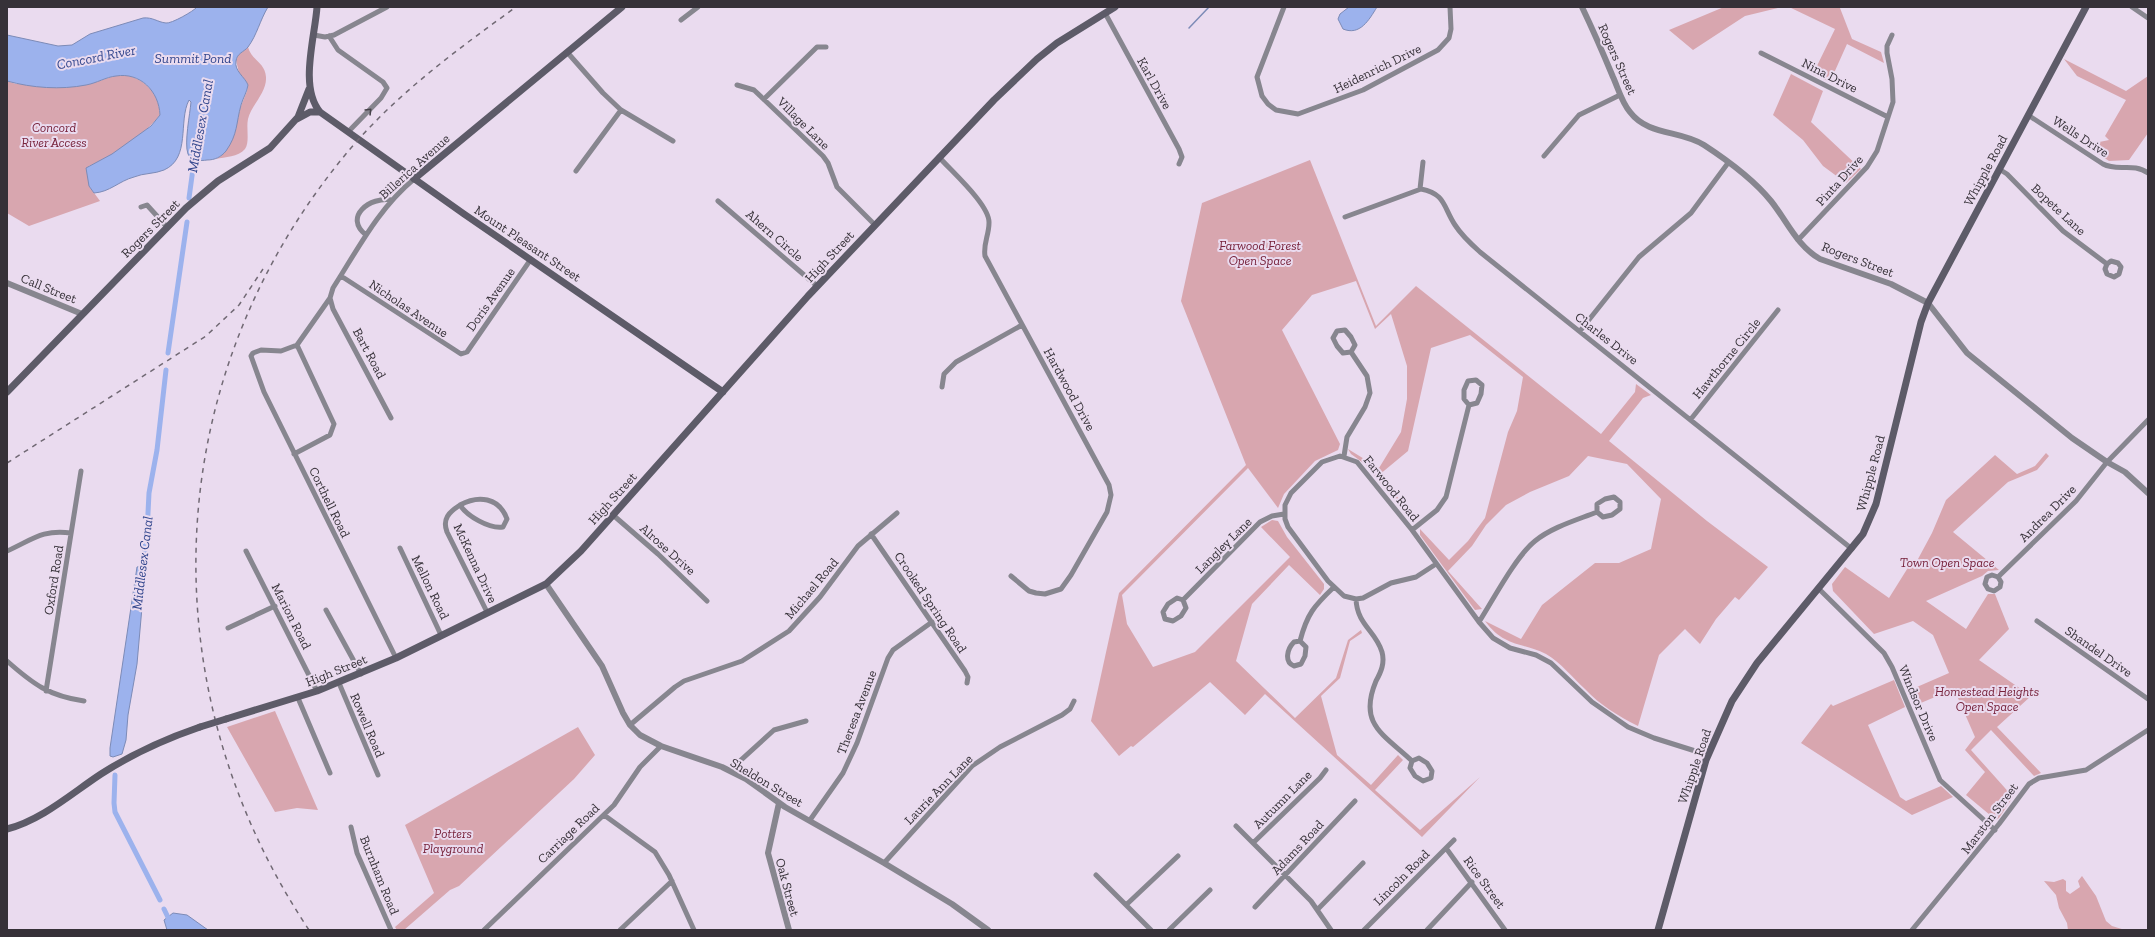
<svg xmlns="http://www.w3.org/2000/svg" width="2155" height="937" font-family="'Zilla Slab',serif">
<rect width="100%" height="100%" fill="#eadbef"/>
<!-- green -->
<path fill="#d8a6af" d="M1724,7h58l-37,9 -52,34 -24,-20z
M1789,7h54l-3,1 12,31 29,13 3,11 -37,-19 -17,38 -17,-8 22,-45z
M248,47c3,13 17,15 18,30 1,16 -15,28 -18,42 -2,9 2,23 -3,30 -7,8 -20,8 -29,10l5,-3 26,-65 1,-6 -9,-12 -3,-13 3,-6z
M2064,59l62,32 22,-15v57l-19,27 -20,1 -24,-16 24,-5 -4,-4 21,-36 -49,-24z
M1791,74l32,17 -12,31 50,47 -15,14 -23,-17 -20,-26 -30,-25z
M125,75c21,4 34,19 35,40 -16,20 -46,41 -71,51v20l11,15 -71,25 -22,-13v-132l9,3 71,1 27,-9z
M1310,160l66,166 40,-40 185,148 34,-42 1,-8 15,11 -8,3 -34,43 98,80 61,46 -29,33 -4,-3 -19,22 -16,25 -15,-15 -26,26 -21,71c-20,-10 -38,-21 -53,-37 -13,-12 -24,-26 -39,-35 -25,-12 -42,-7 -61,-33l36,18 21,-34 53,-42h24l32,-14 10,-50 -34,-35 -39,-8 -19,20 -39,16 -24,13 -20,20 -14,21 -24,25 34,38 -7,1 -55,-75v-6l29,31 19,-19 17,-23 23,-86 9,-21 6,-34 -53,-42 -39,13 -23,103 -29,24 38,45 -5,2 -46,-57 -15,-11 -3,-5 31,19 22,-36 6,-33v-33l-16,-52 -16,15 -19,-48 -44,14 -30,35 58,114 -2,6 -23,11 -31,33 -6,14 -30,-40 -126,127 5,29 26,43 42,-15 95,-95 -29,-30 11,-7 6,1 9,16 37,47v5l-4,6 -31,-30 -37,39 -16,57 59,57 41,-40 12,-38 13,-10 1,3 -12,8 -10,37 -19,18 16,59 34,30 27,-30 5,5 -28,30 45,40 60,-53 -58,60 -157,-143 -20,21 -35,-33 -77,65 -2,-1 -12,10 -28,-35 28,-128 127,-128 -65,-164 21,-98z
M2046,453l3,3 -12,14 -29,12 -55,50 46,38 -11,1 -6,5 -56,25 40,28 22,-35h7l14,35 -30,31 52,36 -34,31 44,46 -7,3 -43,-46 -20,20 42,47 -14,21 -3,2 -30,-25 19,-23 -20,-22 10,-13 -21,-48 -38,16 -6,-15 39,-17 -16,-38 -20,-14 -39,13 -41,-43 -1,-7 13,-17 44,31 20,-32 9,-7 14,-26 14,-33 49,-45 22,19 18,-8z
M1894,680l11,27 -37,18 32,72 6,4 35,-15 12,11 -41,18 -111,-72 30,-39 2,2z
M275,711l43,99 -21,-2 -22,4 -48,-85z
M578,727l17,28 -21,24 -115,107 -9,4 -46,40h-7l-2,-3 39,-34 -29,-68z
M2082,876l14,20 10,25 6,5 13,4h-57l-1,-7 -8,-15 -3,-13 -12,-14 10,1 9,-3 3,2v10l4,3 10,-7 -2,-6z"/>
<!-- water -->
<path fill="#9cb2ed" stroke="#7d8bb7" d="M197,7h71c-8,13 -11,28 -20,40 -4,5 -11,6 -12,14 -2,10 9,16 12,24 -1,7 -5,13 -7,20 -5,18 -3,29 -15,46 -5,6 -11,9 -19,9 -6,1 -16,1 -19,-6 -4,-11 2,-40 3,-52l-2,-2c-11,21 2,58 -25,70 -9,4 -21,3 -30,7 -15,4 -24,15 -40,16l-5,-7 -3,-18 26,-14 39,-28 9,-11c-1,-24 -20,-43 -44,-39 -10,1 -19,7 -30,9 -25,5 -54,3 -79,-4v-46l51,11 14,-1 18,-11 53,-16c10,-1 14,4 23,5 5,1 28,-12 31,-16z
M1349,7h28c-8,13 -17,29 -34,22l-5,-10 2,-5z
M142,566l3,2v5l-8,91 -9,51 -2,25 -4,14 -9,3 -3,-1v-8l27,-181z
M173,913l14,2 21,15h-41l-3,-10z"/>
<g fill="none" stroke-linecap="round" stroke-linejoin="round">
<!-- stream -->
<path stroke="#7d8bb7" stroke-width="1.5" d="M1189,28l20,-21"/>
<!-- canal -->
<path stroke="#9cb2ed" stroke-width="5" d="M189,198l6,-44
M168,353l19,-131
M142,573l5,-40 2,-40 8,-43 9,-80
M115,775l-1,28 1,9 45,88
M164,909l10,21"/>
<!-- minor -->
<path stroke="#87868f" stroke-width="5" d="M1284,7l-27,70 5,19 6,8 8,6 22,4 65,-24 75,-40 11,-12 2,-9 -1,-22
M2132,7l16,11
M1105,13l74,136 3,8 -3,7
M681,20l17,-13
M314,35l11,2 9,-2 53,-28
M329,36l9,14 45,32 4,6 -6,10 -33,34
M567,52l36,41 18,17 52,31
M1761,53l127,64
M737,85l17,5 69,66 5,7 9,24 37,37
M764,99l53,-52h9
M2028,115l75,49c15,8 30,-2 45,9
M1544,156l35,-41 41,-20
M939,157c12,14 51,48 50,66 0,12 -6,21 -4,33l124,229 2,10 -4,17 -36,63 -10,14 -16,5 -9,-1 -7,-2 -18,-15
M1999,169l8,5 56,57 44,33 -2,5 2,5 7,3 5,-3 2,-7 -3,-4 -7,-2 -4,3
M576,171l45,-61
M1420,189l3,-27
M718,201l99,85
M141,207l6,-2 20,22
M1345,217l76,-28c25,5 22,18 34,36 7,11 16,19 25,27l372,297
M366,235c-23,-18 4,-39 26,-35
M1798,240l69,-73 10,-16 16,-49 -1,-23 -5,-26v-7l5,-11
M341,276l120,78 6,-2 64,-93
M330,298l3,11 58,109
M1580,331l59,-74 52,-44 37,-50
M942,387l2,-13 12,-12 66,-37
M1691,419l87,-109
M294,454l36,-19 4,-11 -37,-79
M1344,456l3,-19 18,-30 5,-14 -3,-17 -16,-24 4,-7 -4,-8 -6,-7 -8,1 -4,7 4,8 6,7 8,-1
M460,505c18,-10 39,-8 47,14l-4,8c-14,2 -36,-11 -43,-22 -11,7 -18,14 -13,27l40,80
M613,515l45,39 49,47
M1412,530l25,-20 9,-13 23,-92 8,-2 4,-9 1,-9 -6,-5 -8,1 -4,9v9l5,6
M871,534l94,137 3,6 -1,6
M400,548l41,87
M7,551c25,-11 35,-22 64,-18
M246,551l71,140
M1436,564l-20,13 -25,6 -28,15 -7,1 -12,-3 -16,-15 -40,-54 -3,-8v-14l6,-12 31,-31 18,-6 17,6 55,68 67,92 14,16 17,10 26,7 15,8 41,39 36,25 26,11 54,17
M1998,577l3,5 -1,5 -6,4 -6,-2 -3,-5 2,-7 5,-2 6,2 78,-76 31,-39 41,-42
M1818,588l66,65 8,14 48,113 55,50
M1356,599c1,26 20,32 26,53 3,11 -1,20 -6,29 -18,43 7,53 36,80l-2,7 5,8 8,5 8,-3 1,-7 -5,-8 -8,-5 -7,3
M1183,600l3,8 -5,8 -8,5 -8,-2 -2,-7 5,-8 9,-6 6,2 77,-78 12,-6 12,-2
M326,610l35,64
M2037,621l111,78
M1479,622c14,-22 37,-66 56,-81 17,-14 42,-21 62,-29l6,5 9,-2 8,-6v-7l-6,-5 -9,2 -8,5v8
M228,628l47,-22
M1300,641l6,6 -1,9 -4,8 -7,2c-10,-4 -7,-17 0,-24l6,-1c7,-27 14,-35 34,-54
M396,658l-132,-266 -13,-36 2,-3 8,-3 20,1 16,-6 33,-47 3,-10c25,-39 45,-79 81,-109
M7,661c26,23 42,35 77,40
M339,683l39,92
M46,691l35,-220
M298,698l32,75
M630,725l45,-38 9,-6 58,-20 47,-30 31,-34 38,-51 39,-33
M730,770l44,-40 32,-9
M604,815l51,37 14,23 25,55
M810,820l33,-47 14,-30 31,-85 5,-8 39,-28
M1236,826l75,75 20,29
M351,827l6,26 34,77
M1253,843l67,-65 6,-8
M1446,848l59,82
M884,863l88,-97 28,-19 62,-32 8,-6 4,-8
M1096,875l55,55
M1126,905l52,-49
M1255,907l100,-106
M1318,909l45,-46
M484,930l130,-125 26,-38 21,-21
M620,930l52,-49
M1169,930l41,-40
M1364,930l90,-90
M1427,930l45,-48
M1912,930l87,-106 30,-40 10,-6 47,-8 62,-40"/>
<!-- tertiary -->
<path stroke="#87868f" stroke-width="6" d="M1582,7c11,23 21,46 31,70 5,11 9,26 17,35 18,24 51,18 74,33 23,15 50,35 67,56 16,20 26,45 49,58l71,25 37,19 39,50 105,85 35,24 18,10 23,21
M7,283l75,31
M546,584l56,82 21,47 7,12 10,10 21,11 61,21 24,12 39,28 99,56 68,41 36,26
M779,803l-11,50 21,77"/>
<!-- secondary -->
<path stroke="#5d5b68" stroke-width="7" d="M317,7c-2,30 -18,80 3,105l144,102 259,178
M297,119l13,-7h10
M414,179l208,-172
M7,392l179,-184 32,-27 52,-33 28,-31 11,-28
M226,719l91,-28 79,-33 150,-74 35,-33 227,-255 186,-196 43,-41 20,-16 58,-36
M7,829c35,-9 65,-36 94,-55 31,-20 64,-35 99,-47
M1658,930l48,-170 26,-59 25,-38 106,-129 13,-30 45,-182 7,-19 158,-296"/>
<!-- rail -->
<path stroke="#716974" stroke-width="1.5" stroke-dasharray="5 5" stroke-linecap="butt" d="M7,463l199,-127 33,-31 24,-36
M309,930c-159,-238 -151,-540 28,-765 50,-64 114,-111 179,-158"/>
<!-- secondary-bridge -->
<path stroke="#5d5b68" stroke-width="7" d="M200,727l26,-8"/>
</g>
<!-- one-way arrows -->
<defs><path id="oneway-chevron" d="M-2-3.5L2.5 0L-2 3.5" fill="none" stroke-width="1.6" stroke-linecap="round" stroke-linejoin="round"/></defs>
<use stroke="#464249" href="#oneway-chevron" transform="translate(369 111) rotate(-45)"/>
<g text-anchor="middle" stroke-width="4" stroke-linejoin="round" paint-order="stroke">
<!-- street labels -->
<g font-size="13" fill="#363138" stroke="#eadbef">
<text transform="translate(1618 59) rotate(66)" y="5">Rogers Street</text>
<text transform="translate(1377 68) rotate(-26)" y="5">Heidenrich Drive</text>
<text transform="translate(1830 75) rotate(27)" y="5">Nina Drive</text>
<text transform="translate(1155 83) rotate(61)" y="5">Karl Drive</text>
<text transform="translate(804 123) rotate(45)" y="5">Village Lane</text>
<text transform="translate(2081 136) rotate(33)" y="5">Wells Drive</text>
<text transform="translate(414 166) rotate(-42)" y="5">Billerica Avenue</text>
<text transform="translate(1985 170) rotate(-62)" y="5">Whipple Road</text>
<text transform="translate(1839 180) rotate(-48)" y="5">Pinta Drive</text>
<text transform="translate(2059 209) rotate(43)" y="5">Bopete Lane</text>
<text transform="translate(150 228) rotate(-45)" y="5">Rogers Street</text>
<text transform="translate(775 235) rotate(41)" y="5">Ahern Circle</text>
<text transform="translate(528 243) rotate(34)" y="5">Mount Pleasant Street</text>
<text transform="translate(829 256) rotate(-47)" y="5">High Street</text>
<text transform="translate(1858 259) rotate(21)" y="5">Rogers Street</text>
<text transform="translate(49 288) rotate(22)" y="5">Call Street</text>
<text transform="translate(490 299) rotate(-55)" y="5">Doris Avenue</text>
<text transform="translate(409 308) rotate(34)" y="5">Nicholas Avenue</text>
<text transform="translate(1607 338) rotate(38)" y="5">Charles Drive</text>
<text transform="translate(370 353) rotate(62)" y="5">Bart Road</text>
<text transform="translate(1726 358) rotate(-51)" y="5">Hawthorne Circle</text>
<text transform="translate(1070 389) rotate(61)" y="5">Hardwood Drive</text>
<text transform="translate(1870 473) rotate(-75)" y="5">Whipple Road</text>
<text transform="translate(1392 488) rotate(51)" y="5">Farwood Road</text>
<text transform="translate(612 498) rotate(-48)" y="5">High Street</text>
<text transform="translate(330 502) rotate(64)" y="5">Corthell Road</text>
<text transform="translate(2047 513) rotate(-45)" y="5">Andrea Drive</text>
<text transform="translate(1223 545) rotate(-45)" y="5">Langley Lane</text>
<text transform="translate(668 549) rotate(42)" y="5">Alrose Drive</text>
<text transform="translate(476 563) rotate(65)" y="5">McKenna Drive</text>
<text transform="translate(53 580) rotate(-81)" y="5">Oxford Road</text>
<text transform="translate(431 587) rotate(64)" y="5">Mellon Road</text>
<text transform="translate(811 588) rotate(-50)" y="5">Michael Road</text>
<text transform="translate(931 602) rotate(56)" y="5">Crooked Spring Road</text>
<text transform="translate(292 616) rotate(63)" y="5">Marion Road</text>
<text transform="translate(2099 651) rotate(35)" y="5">Shandel Drive</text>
<text transform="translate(336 670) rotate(-22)" y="5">High Street</text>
<text transform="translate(1919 703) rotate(67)" y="5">Windsor Drive</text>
<text transform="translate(856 712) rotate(-69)" y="5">Theresa Avenue</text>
<text transform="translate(368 725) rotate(67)" y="5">Rowell Road</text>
<text transform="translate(1694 766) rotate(-71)" y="5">Whipple Road</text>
<text transform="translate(767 782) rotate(31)" y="5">Sheldon Street</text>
<text transform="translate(938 789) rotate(-46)" y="5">Laurie Ann Lane</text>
<text transform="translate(1282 799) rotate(-45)" y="5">Autumn Lane</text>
<text transform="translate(1989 818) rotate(-53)" y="5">Marston Street</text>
<text transform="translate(568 833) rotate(-44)" y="5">Carriage Road</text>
<text transform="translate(1297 847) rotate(-47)" y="5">Adams Road</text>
<text transform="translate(380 875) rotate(68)" y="5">Burnham Road</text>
<text transform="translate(1401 877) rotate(-45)" y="5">Lincoln Road</text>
<text transform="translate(1485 882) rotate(54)" y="5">Rice Street</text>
<text transform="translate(788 887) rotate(75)" y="5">Oak Street</text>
</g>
<!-- park labels -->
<g font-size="13" font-style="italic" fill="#77223b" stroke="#eadbef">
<text x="54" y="132">Concord<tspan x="54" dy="15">River Access</tspan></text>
<text x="1260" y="250">Farwood Forest<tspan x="1260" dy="15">Open Space</tspan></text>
<text x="1947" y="567">Town Open Space</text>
<text x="1987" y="696">Homestead Heights<tspan x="1987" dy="15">Open Space</tspan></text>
<text x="453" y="838">Potters<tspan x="453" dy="15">Playground</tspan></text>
</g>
<!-- water labels -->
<g font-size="14" font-style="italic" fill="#32468d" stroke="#eadbef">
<text transform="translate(96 57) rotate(-11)" y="5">Concord River</text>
<text x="193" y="63">Summit Pond</text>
<text transform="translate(200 126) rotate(-80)" y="5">Middlesex Canal</text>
<text transform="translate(142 563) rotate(-83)" y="5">Middlesex Canal</text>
</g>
</g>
<!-- border -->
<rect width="2155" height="937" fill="none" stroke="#363138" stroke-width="16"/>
</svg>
